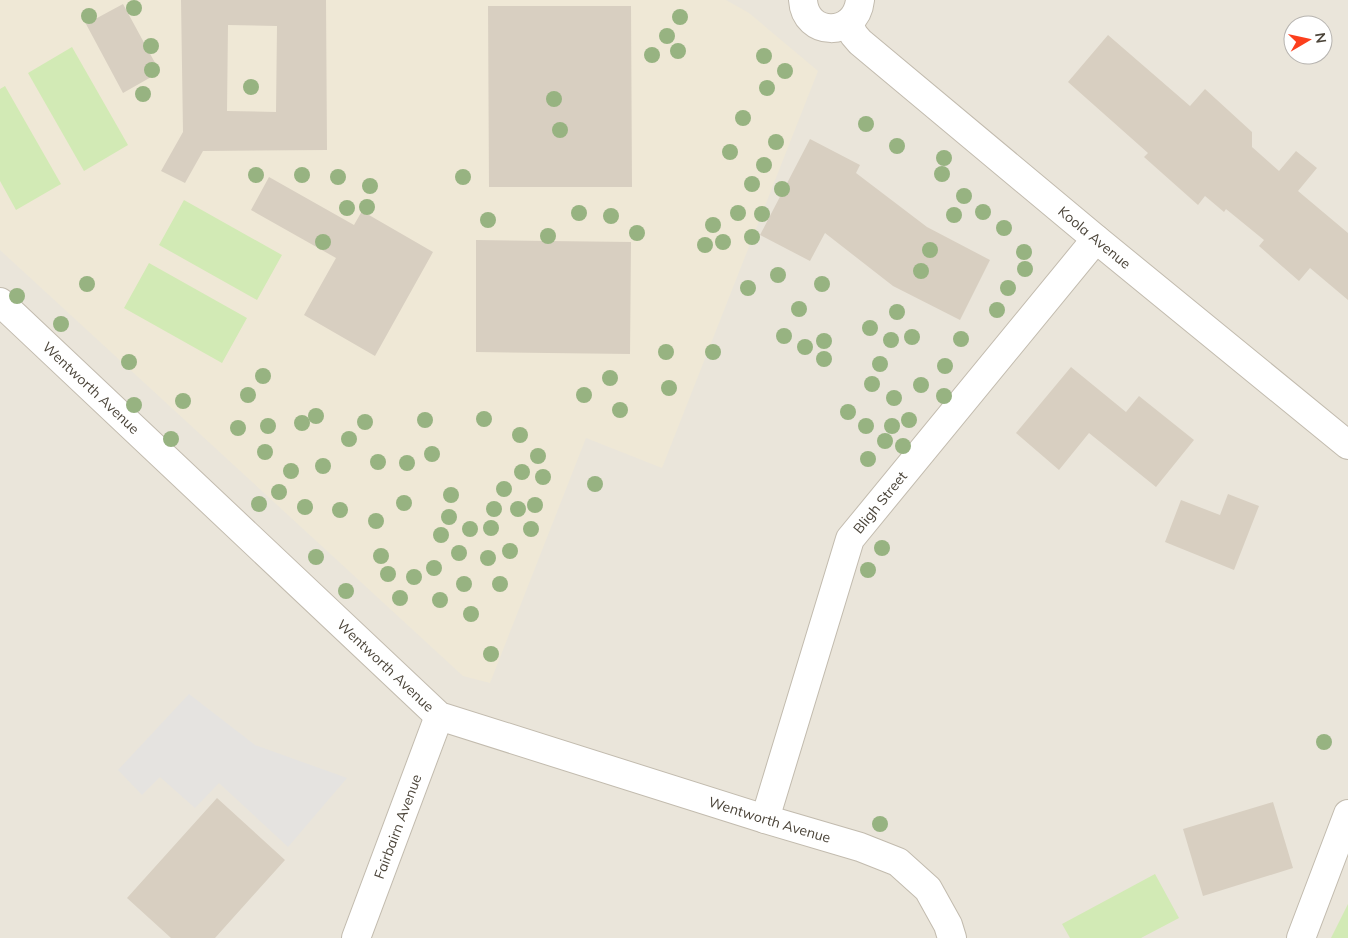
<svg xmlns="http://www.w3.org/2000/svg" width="1348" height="938" font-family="Mulish,sans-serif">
<rect width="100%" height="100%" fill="#f6f3ec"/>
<!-- residential -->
<path fill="#eae5da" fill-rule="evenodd" d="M0,0h1348v938h-1348zM1293,25h30v30h-30z"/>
<!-- education -->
<path fill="#efe8d6" d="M0,0h726l23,13 69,58 -156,397 -76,-30 -96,245 -27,-7 -463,-426z"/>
<!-- green -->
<path fill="#d2eab5" d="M72,47l56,98 -44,26 -56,-98z
M5,86l56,98 -45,26 -16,-29v-92z
M184,200l98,55 -25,45 -98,-55z
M149,263l98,55 -25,45 -98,-55z
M1155,874l24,44 -38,20h-71l-8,-14z
M1348,904v34h-17z"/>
<!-- parking -->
<path fill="#e5e3e0" d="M189,694l66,51 92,33 -59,69 -69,-64 -24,25 -35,-31 -18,18 -24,-25z"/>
<!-- building -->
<path fill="#d8cfc1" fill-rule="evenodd" d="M181,0h145l1,150 -124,1 -18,32 -24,-12 22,-39zM228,25l49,1 -1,86 -49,-1z
M123,4l37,68 -37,21 -37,-69z
M488,6h143l1,181h-143z
M1108,35l82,71 15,-17 47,43v15l27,24 17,-20 21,17 -19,23 50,42v67l-38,-32 -11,13 -40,-35 5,-6 -38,-31 -2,3 -19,-16 -7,9 -54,-48 4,-4 -80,-71z
M810,139l50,26 -4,8 71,54 63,33 -30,60 -67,-34 -68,-53 -15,28 -50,-26z
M269,177l85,48 8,-14 71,41 -58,104 -71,-41 32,-57 -85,-48z
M476,240l155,2 -1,112 -154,-2z
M1071,367l55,45 13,-16 55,44 -38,47 -67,-54 -30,37 -43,-37z
M1228,494l31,12 -25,64 -69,-28 16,-42 39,15z
M217,798l68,62 -70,78h-44l-44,-40z
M1273,802l20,66 -90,28 -20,-67z"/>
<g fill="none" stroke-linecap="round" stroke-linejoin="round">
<!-- minor casing -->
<g stroke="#c2bbae" stroke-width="30">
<g id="minor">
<path id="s1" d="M0,302l439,414 326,103 95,28 38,15 30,27 20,36 4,13"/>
<path id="s2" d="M765,819l85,-280 246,-300"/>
<path id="s3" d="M356,938l83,-222"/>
<path d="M1301,938l47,-124"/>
</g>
</g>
<!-- tertiary casing -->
<g stroke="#c2bbae" stroke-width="30">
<g id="tertiary">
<path d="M803,0c2,37 53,38 57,0"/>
<path id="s4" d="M848,23l6,12 6,7 236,197 252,206"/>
</g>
</g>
<!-- minor -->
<use href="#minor" stroke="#fff" stroke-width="28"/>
<!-- tertiary -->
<use href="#tertiary" stroke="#fff" stroke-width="28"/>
</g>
<!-- trees -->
<g fill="#97b381">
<circle cx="134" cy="8" r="8"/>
<circle cx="89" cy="16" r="8"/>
<circle cx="680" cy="17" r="8"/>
<circle cx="667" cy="36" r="8"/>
<circle cx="151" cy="46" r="8"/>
<circle cx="678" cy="51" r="8"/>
<circle cx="652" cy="55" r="8"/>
<circle cx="764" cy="56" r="8"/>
<circle cx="152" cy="70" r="8"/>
<circle cx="785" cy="71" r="8"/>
<circle cx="251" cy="87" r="8"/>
<circle cx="767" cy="88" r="8"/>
<circle cx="143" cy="94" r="8"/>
<circle cx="554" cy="99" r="8"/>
<circle cx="743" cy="118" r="8"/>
<circle cx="866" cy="124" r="8"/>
<circle cx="560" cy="130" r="8"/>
<circle cx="776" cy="142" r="8"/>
<circle cx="897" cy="146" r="8"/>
<circle cx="730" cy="152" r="8"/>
<circle cx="944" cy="158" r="8"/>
<circle cx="764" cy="165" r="8"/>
<circle cx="942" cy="174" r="8"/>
<circle cx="256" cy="175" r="8"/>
<circle cx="302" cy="175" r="8"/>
<circle cx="338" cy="177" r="8"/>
<circle cx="463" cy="177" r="8"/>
<circle cx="752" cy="184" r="8"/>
<circle cx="370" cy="186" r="8"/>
<circle cx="782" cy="189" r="8"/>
<circle cx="964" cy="196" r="8"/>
<circle cx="367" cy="207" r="8"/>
<circle cx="347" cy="208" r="8"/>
<circle cx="983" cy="212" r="8"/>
<circle cx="579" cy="213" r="8"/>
<circle cx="738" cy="213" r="8"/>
<circle cx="762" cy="214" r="8"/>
<circle cx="954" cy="215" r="8"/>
<circle cx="611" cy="216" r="8"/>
<circle cx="488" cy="220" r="8"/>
<circle cx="713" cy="225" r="8"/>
<circle cx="1004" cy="228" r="8"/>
<circle cx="637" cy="233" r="8"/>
<circle cx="548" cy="236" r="8"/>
<circle cx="752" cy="237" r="8"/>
<circle cx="323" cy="242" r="8"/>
<circle cx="723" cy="242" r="8"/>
<circle cx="705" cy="245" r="8"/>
<circle cx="930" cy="250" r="8"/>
<circle cx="1024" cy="252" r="8"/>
<circle cx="1025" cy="269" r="8"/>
<circle cx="921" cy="271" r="8"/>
<circle cx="778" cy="275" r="8"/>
<circle cx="87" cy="284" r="8"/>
<circle cx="822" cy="284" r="8"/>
<circle cx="748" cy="288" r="8"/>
<circle cx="1008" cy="288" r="8"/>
<circle cx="17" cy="296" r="8"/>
<circle cx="799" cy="309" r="8"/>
<circle cx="997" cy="310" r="8"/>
<circle cx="897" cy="312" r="8"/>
<circle cx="61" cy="324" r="8"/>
<circle cx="870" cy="328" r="8"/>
<circle cx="784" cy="336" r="8"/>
<circle cx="912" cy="337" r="8"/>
<circle cx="961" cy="339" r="8"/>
<circle cx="891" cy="340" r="8"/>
<circle cx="824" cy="341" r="8"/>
<circle cx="805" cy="347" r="8"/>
<circle cx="666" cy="352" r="8"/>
<circle cx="713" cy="352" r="8"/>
<circle cx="824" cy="359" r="8"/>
<circle cx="129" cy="362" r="8"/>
<circle cx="880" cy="364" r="8"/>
<circle cx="945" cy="366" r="8"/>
<circle cx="263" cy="376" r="8"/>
<circle cx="610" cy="378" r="8"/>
<circle cx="872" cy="384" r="8"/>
<circle cx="921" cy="385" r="8"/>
<circle cx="669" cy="388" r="8"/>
<circle cx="248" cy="395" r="8"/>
<circle cx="584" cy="395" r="8"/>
<circle cx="944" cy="396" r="8"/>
<circle cx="894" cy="398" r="8"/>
<circle cx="183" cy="401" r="8"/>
<circle cx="134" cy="405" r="8"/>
<circle cx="620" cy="410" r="8"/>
<circle cx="848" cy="412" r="8"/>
<circle cx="316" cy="416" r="8"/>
<circle cx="484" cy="419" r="8"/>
<circle cx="425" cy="420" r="8"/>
<circle cx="909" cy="420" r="8"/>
<circle cx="365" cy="422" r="8"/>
<circle cx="302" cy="423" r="8"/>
<circle cx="268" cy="426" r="8"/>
<circle cx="866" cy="426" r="8"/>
<circle cx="892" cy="426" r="8"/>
<circle cx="238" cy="428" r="8"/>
<circle cx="520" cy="435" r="8"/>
<circle cx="171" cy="439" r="8"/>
<circle cx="349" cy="439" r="8"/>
<circle cx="885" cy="441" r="8"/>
<circle cx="903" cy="446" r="8"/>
<circle cx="265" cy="452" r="8"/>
<circle cx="432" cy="454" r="8"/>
<circle cx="538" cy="456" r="8"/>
<circle cx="868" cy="459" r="8"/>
<circle cx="378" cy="462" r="8"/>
<circle cx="407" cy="463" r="8"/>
<circle cx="323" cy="466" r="8"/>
<circle cx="291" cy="471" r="8"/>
<circle cx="522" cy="472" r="8"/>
<circle cx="543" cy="477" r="8"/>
<circle cx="595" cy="484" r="8"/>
<circle cx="504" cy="489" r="8"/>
<circle cx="279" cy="492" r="8"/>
<circle cx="451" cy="495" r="8"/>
<circle cx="404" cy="503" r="8"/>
<circle cx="259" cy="504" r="8"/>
<circle cx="535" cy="505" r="8"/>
<circle cx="305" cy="507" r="8"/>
<circle cx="494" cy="509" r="8"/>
<circle cx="518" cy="509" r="8"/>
<circle cx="340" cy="510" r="8"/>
<circle cx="449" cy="517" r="8"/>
<circle cx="376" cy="521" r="8"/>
<circle cx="491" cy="528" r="8"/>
<circle cx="470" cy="529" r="8"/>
<circle cx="531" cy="529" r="8"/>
<circle cx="441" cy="535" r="8"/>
<circle cx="882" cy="548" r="8"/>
<circle cx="510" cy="551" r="8"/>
<circle cx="459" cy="553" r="8"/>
<circle cx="381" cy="556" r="8"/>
<circle cx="316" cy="557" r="8"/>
<circle cx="488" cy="558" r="8"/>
<circle cx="434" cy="568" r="8"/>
<circle cx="868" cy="570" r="8"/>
<circle cx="388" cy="574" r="8"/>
<circle cx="414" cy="577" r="8"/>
<circle cx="464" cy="584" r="8"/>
<circle cx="500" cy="584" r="8"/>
<circle cx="346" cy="591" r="8"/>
<circle cx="400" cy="598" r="8"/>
<circle cx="440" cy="600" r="8"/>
<circle cx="471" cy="614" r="8"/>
<circle cx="491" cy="654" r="8"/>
<circle cx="1324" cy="742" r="8"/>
<circle cx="880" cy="824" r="8"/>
</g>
<g text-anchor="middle" stroke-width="5" stroke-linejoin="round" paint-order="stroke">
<!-- street labels -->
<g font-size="14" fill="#4b4439" stroke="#fff">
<text dy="5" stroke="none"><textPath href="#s4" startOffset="328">Koola Avenue</textPath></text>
<text dy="5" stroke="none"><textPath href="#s1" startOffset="125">Wentworth Avenue</textPath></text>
<text dy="5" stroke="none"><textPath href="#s2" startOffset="340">Bligh Street</textPath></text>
<text dy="5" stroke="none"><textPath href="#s1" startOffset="530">Wentworth Avenue</textPath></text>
<text dy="5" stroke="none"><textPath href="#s1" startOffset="950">Wentworth Avenue</textPath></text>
<text dy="5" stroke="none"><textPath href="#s3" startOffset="119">Fairbairn Avenue</textPath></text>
</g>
</g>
<!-- north arrow -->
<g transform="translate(1308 40) rotate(81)"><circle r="24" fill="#ffffff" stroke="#b7b4b0"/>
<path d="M0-4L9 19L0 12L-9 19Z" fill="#fc3f1d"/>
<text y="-8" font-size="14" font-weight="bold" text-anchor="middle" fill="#4b4439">N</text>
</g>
</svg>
